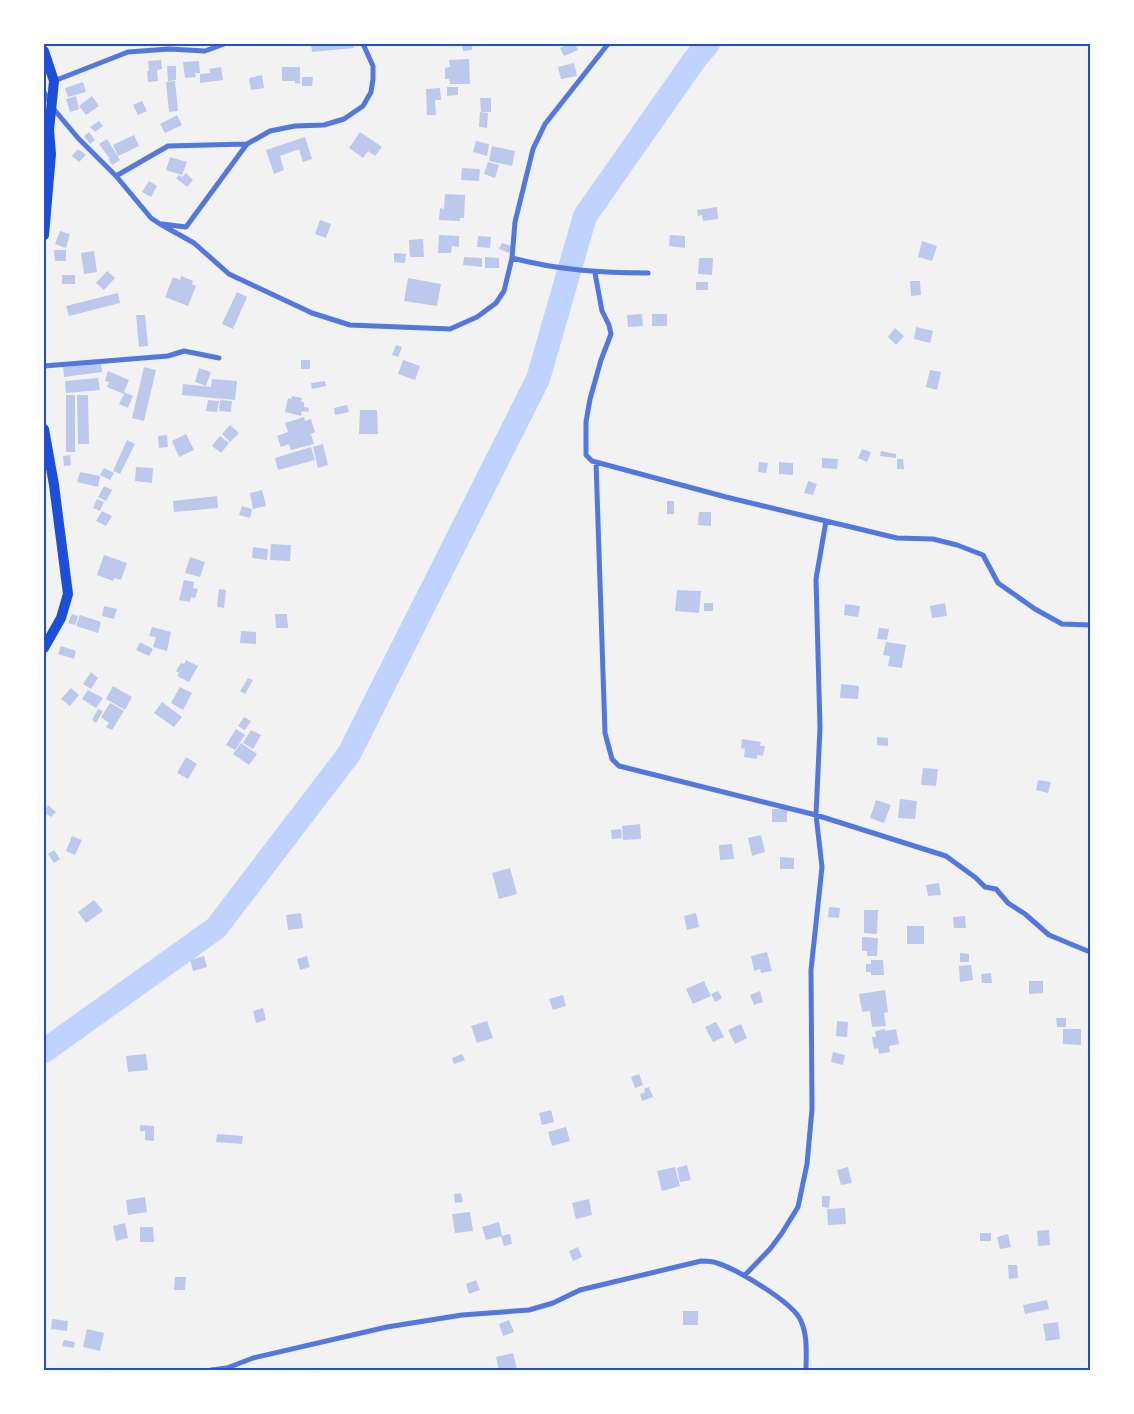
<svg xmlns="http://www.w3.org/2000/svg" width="1134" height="1414" font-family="Roboto,sans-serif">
<rect width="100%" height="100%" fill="#f2f2f2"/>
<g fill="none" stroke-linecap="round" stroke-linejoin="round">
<!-- river -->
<path stroke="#bfd3fe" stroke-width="24" d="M44,1051l172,-123 133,-174 189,-375 47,-163 110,-157 13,-15"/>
</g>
<!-- building -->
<path fill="#bdc9ec" d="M311,44h42l1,4 -42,4z
M462,44h10v6l-9,1z
M570,44h5l3,6 -14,6 -4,-8z
M469,59l1,25h-20l-1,-5h-4v-11l5,-1 -1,-7z
M161,60l1,9 -5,1 1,11 -10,1 -1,-11h2l-1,-10z
M199,61l1,12h-5l1,4 -11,1 -2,-16z
M574,63l3,13 -16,3 -3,-12z
M167,66h9v14l-8,1z
M221,67l2,13 -23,3v-9l10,-1 -1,-4z
M282,67h18v17l-5,-1v-2h-13z
M262,75l2,13 -13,2 -2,-12z
M302,77h11l-1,9h-10z
M175,81l3,30 -9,1 -3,-30z
M83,82l3,10 -18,5 -3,-9z
M447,87h11v8l-11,1z
M440,88l1,12h-6l1,15h-9l-1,-26z
M76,96l3,13 -9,3 -4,-13z
M92,96l7,10 -13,9 -7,-9z
M480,98h11v14h-10z
M142,101l5,10 -9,4 -5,-10z
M480,112l8,1 -1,15 -8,-1z
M177,115l5,10 -17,8 -5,-9z
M99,121l4,5 -8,6 -5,-5z
M89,132l6,8 -5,4 -6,-8z
M360,132l22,15 -7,9 -7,-5 -5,7 -14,-10z
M134,135l5,11 -21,10 -5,-11z
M305,137l7,22 -9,3 -4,-13 -19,7 4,14 -10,4 -8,-24z
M107,139l13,21 -8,5 -4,-6h2l-11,-15z
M476,141l13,3 -2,12 -14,-4z
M492,146l23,5 -3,15 -23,-5z
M78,149l8,6 -7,7 -7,-6z
M170,157l17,5 -5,13 -16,-5z
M488,162l11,3 -4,13 -11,-4z
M462,168l18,1 -1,12 -18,-1z
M186,173l7,7 -6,7 -11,-9 3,-3 3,2z
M149,181l8,5 -6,11 -9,-5z
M445,194l20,1 -1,23h-4v3l-21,-1 1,-12 4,1z
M717,207l1,12 -15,2 -1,-6 -4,1 -1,-6z
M320,220l11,4 -5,14 -11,-4z
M60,231l10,3 -4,14 -11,-4z
M439,235l20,1v11l-7,-1 -1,7h-13z
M670,235l15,1v12l-16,-2z
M478,236l13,1 -1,11 -13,-1z
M423,239l1,18h-14l-1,-17z
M922,241l15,5 -5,15 -14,-4z
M502,243l10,3 -3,7 -10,-4z
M54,250h12v11h-11z
M94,251l3,21 -13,2 -3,-21z
M394,253l12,1 -1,9 -11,-1z
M464,257l18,1v9l-19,-2z
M485,257l14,1v10h-14z
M699,258h14l-1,17 -14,-1z
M107,271l8,7 -11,12 -8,-7z
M62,275h13v9h-13z
M181,276l12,5 -1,3 4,2 -8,20 -23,-9 8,-20 7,3z
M408,278l33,6 -4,22 -33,-5z
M910,281h10l1,14 -10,1z
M696,282h12v8h-12z
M237,292l10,5 -14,32 -11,-5z
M118,293l2,10 -51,13 -3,-10z
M642,314l1,12 -15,1 -1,-12z
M652,314h15v12h-15z
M136,315h9l3,31 -9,1z
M916,327l17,4 -3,12 -16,-4z
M895,328l9,8 -8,9 -8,-8z
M396,345l6,2 -4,10 -6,-2z
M301,360h9v9h-9z
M403,360l17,6 -5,14 -17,-6z
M101,363l1,9 -38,5 -1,-10z
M144,367l12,3 -12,51 -12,-3z
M199,368l12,4 -5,14 -11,-4z
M930,370l11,2 -4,18 -11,-3z
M108,371l21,9 -5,12 9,4 -5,12 -9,-4 5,-10 -17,-7 2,-5 -4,-1z
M98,378l2,12 -34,3 -1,-12z
M212,379l25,2 -2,19 -53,-5 1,-11 28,3z
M325,381l1,5 -14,3 -1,-6z
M66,395h9v57h-9z
M77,395h11l1,49h-11z
M292,396l10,2 -1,4h3v5l5,1 -1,4 -6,-1 -1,5 -16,-4 3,-14 3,1z
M208,400l11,1 -2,11 -11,-1z
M220,400l12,1 -1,11 -12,-1z
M347,405l2,7 -14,3 -1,-7z
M360,410h17l1,24h-19z
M304,417l1,4 6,-2 4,13 -4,2 3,10 -23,6 -2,-6 -8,3 -4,-11 11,-4 -3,-9z
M230,425l9,8 -9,9 -8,-8z
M186,434l8,16 -15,7 -7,-16z
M167,435l1,12 -9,1 -1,-12z
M220,436l9,7 -8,10 -9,-7z
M127,440l8,4 -15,30 -7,-3z
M323,444l5,21 -10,3 -5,-21z
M311,447l4,13 -37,10 -3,-12z
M862,449l9,3 -4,10 -9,-4z
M881,451l15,3v4l-16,-2z
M70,455l1,10 -7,1 -1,-10z
M822,458l16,1 -1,10 -15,-1z
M897,459h6l1,10h-7z
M759,462l9,1 -2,10 -8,-1z
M779,462l14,1v12l-14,-1z
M136,467l17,1 -1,15 -17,-2z
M104,468l10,5 -4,7 -10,-5z
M80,472l20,4 -2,11 -21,-5z
M808,481l9,3 -4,11 -9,-2z
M104,486l8,4 -6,11 -8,-4z
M262,490l4,16 -13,3 -3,-16z
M217,496l1,12 -44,4 -1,-11z
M97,499l7,3 -4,9 -7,-3z
M667,501h7v13h-7z
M242,506l10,3 -2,9 -11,-3z
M102,511l10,5 -6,10 -10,-5z
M699,512h12v14l-13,-1z
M271,544l20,1 -1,16 -20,-1z
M253,547l15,2 -1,11 -15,-2z
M104,555l23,8 -6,17 -7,-2 -1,3 -16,-6z
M190,557l15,5 -5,15 -15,-4z
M184,580l10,2 -1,6 5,1 -3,9 -4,-1 -1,5 -11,-2z
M219,589l7,1 -2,18 -7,-1z
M677,590l24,1 -2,22 -24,-2z
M704,603h9v8h-9z
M945,603l2,13 -15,2 -2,-12z
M845,604l15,2 -2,11 -14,-2z
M104,606l13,3 -3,10 -12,-3z
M72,614l6,2 -3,9 -7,-2z
M275,614h12l1,14h-12z
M80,615l21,7 -3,11 -22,-7z
M152,627l19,5 -4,19 -14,-4 3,-10 -7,-1z
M879,628l10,1 -2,11 -10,-1z
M241,631l15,1v12l-16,-1z
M140,642l13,7 -4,7 -13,-6z
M886,642l20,3 -4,23 -14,-2 2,-10 -7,-1z
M61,646l15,5 -2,8 -16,-5z
M186,660l12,6 -9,16 -12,-6 2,-3 -3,-2 5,-8 3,1z
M91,672l7,6 -7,11 -8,-5z
M248,678l5,2 -8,14 -5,-3z
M841,684l18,2 -1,13 -18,-1z
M113,686l19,11 -7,13 -19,-11z
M180,687l12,6 -9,17 -12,-7z
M71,688l8,7 -9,11 -9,-7z
M88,690l15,8 -7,10 -14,-9z
M162,702l20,15 -8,10 -20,-14z
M110,703l14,8 -12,19 -6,-3 3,-4 -8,-6z
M98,709l5,2 -7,12 -4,-3z
M244,717l7,4 -6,9 -7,-4z
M236,729l9,6 -10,15 -9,-5z
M251,730l10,5 -8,14 -10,-6z
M877,737l11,1v8l-11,-1z
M742,739l19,3 -1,4h5l-2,10 -6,-1v4l-13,-2 1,-8 -4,-1z
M241,743l16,11 -8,11 -16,-11z
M186,757l11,7 -9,15 -11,-6z
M923,768l15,1 -2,17 -15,-1z
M1038,780l13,2 -3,11 -12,-3z
M900,799l17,2 -2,18 -17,-1z
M876,800l15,5 -7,18 -14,-5z
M48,805l8,7 -5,5 -7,-5z
M772,809h15v13h-15z
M640,824l1,15 -18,1 -1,-14z
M621,829l1,9 -10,1 -1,-9z
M761,835l4,17 -13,4 -4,-18z
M72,836l10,4 -7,15 -9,-4z
M732,844l2,15 -14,1 -1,-15z
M54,850l6,9 -6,4 -6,-9z
M780,857l14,1v11h-14z
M510,868l7,26 -18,5 -7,-26z
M939,883l2,12 -13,1 -2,-11z
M94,900l9,11 -17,12 -8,-11z
M829,907l11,1 -1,10 -11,-1z
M864,910h14l-1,24 -13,-1z
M301,913l2,15 -15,2 -2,-15z
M696,913l3,14 -12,3 -3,-14z
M965,916l1,12h-12l-1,-11z
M907,926h17v18h-17z
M862,937l16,1 -1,18h-10v-5h-5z
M767,952l5,19 -11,2 -1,-4 -6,2 -3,-15z
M960,953l9,1v8h-9z
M204,956l3,11 -14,4 -3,-11z
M307,956l3,11 -10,3 -3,-11z
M871,960h12l1,15h-13v-3h-5v-8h5z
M971,965l2,15 -13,2 -1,-16z
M991,973l1,10h-10l-1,-9z
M704,981l7,15 -18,8 -7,-15z
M1029,981h14v12l-14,1z
M885,990l3,22 -4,1 2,13 -14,1 -2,-16 -8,1 -3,-18z
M718,991l4,7 -7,4 -4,-8z
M760,991l3,11 -9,3 -4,-10z
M563,995l3,11 -13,4 -4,-11z
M263,1008l3,12 -10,3 -3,-12z
M1056,1018h10v9h-9z
M487,1021l6,17 -16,5 -6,-17z
M837,1021l11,1 -1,15 -11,-1z
M716,1022l8,15 -11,5 -8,-15z
M741,1024l6,14 -12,6 -7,-14z
M885,1029v2l11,-2 3,15 -10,2 1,6 -11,2 -1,-6 -4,1 -2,-12h4l-1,-6z
M1063,1029h18v16l-18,-1z
M833,1052l12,3 -2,10 -12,-3z
M146,1054l2,16 -20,2 -2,-16z
M462,1054l3,6 -11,4 -2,-6z
M639,1074l4,11 -8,3 -4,-11z
M649,1087l4,10 -11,4 -2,-7 5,-2 -1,-3z
M551,1110l3,12 -12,3 -3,-12z
M140,1125l14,1v15l-9,-1v-9h-5z
M566,1127l4,14 -18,5 -4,-14z
M217,1134l26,2 -1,8 -26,-2z
M687,1165l4,15 -11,2 -3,-14z
M675,1167l5,19 -18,5 -5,-20z
M848,1167l4,16 -11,2 -4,-15z
M461,1193l2,9 -8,1 -1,-9z
M822,1196h8l-1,12 -7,-1z
M145,1197l2,15 -19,3 -2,-15z
M589,1199l3,16 -16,4 -4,-16z
M845,1208l1,16 -18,1 -1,-16z
M470,1212l3,19 -18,2 -3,-19z
M499,1222l3,14 -16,4 -4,-13z
M125,1223l3,15 -12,3 -3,-15z
M140,1227h13l1,15h-14z
M1049,1230l1,15 -12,1 -1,-15z
M980,1233h11v8h-11z
M510,1234l2,10 -8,2 -3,-10z
M1008,1234l3,13 -11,2 -3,-12z
M578,1247l4,10 -9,4 -4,-10z
M1008,1265h9l1,13 -9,1z
M175,1277h11l-1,13h-11z
M476,1280l4,10 -11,4 -3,-10z
M1047,1300l2,9 -24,5 -2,-9z
M683,1311h15v14h-15z
M52,1319l16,2 -1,10 -16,-2z
M509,1320l5,12 -11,4 -4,-12z
M1058,1322l2,17 -14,2 -3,-17z
M87,1329l17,4 -4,18 -17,-4z
M64,1340l11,2 -1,6 -12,-2z
M513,1353l4,16 -18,1 -3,-13z"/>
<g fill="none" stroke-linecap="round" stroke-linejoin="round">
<!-- minor -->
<path stroke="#5277de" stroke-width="5" d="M54,81l74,-29 41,-3 36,2 19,-7
M44,92l8,15 26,31 38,38 35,42 9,6 34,19 35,31 83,39 38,12 100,4 27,-12 19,-14 8,-12 8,-33c46,12 89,15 136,15
M116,176l52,-30 79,-2
M162,224l24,3 61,-83 23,-13 25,-5 29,-1 20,-6 19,-13 8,-14 2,-13v-13l-10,-22
M512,258l3,-36 18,-73 12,-25 63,-80
M595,273l7,38 7,14 2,9 -10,26 -11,39 -4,23v33l6,6 134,36 100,24 71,17 36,1 24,6 26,10 15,28 37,26 27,15 28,1
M44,366l124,-10 16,-5 35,7
M596,462l9,271 7,26 7,7 197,49 130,41 30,22 9,9 11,2 12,14 17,11 24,21 41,17
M745,1275l25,-26 12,-16 16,-26 9,-43 5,-55 -1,-139 11,-103 -6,-52 4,-87 -4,-149 10,-58
M211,1370l16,-2 26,-10 134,-31 75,-12 67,-5 24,-7 27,-13 121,-29c5,0 11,0 16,2 19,6 76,39 84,58 7,16 5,33 5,49"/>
<!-- secondary -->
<path stroke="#1d4ed8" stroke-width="10" d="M44,51l10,30 -5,49 2,24 -7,81
M44,429l10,56 14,109 -7,24 -17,30"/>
</g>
<!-- border -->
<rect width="1134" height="1414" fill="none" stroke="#ffffff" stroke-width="90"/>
<rect x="45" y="45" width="1044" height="1324" fill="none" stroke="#1d4ed8" stroke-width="2"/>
</svg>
